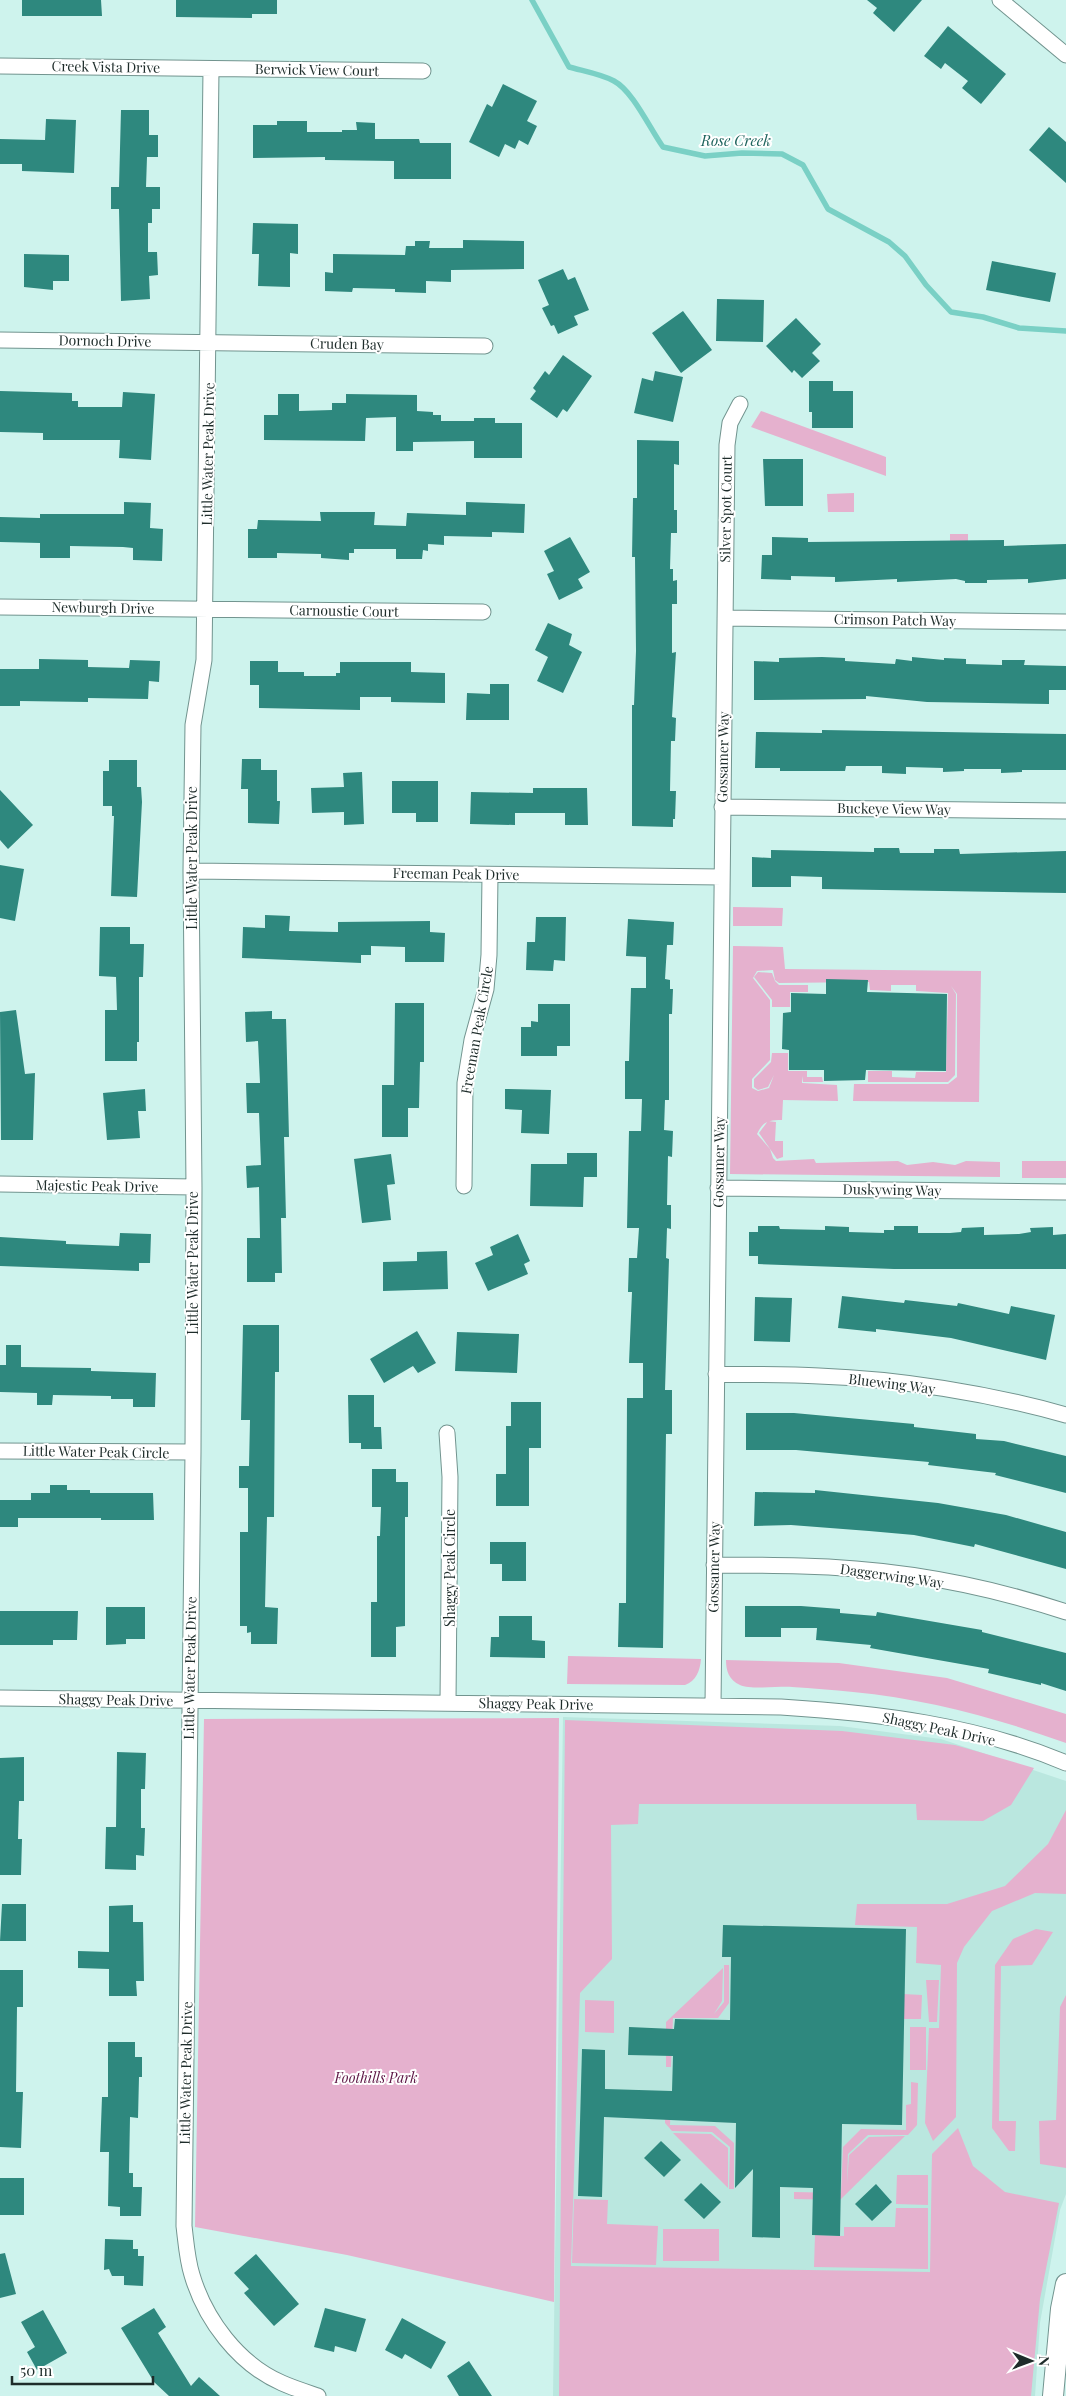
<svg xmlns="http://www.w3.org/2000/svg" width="1066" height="2396" font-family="'Playfair Display',serif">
<rect width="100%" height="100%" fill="#cef3ed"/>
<!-- built -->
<path fill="#bae7df" d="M563,1717l277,9 101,13 125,42v413l-6,16 -20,113 -5,73h-482z"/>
<!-- green -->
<path fill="#e5b1ce" d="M761,411l125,46v19l-135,-49z
M854,493v19h-26l-1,-18z
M950,534h18v24h-18z
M733,907l50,1 -1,18h-49z
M733,946l50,1 2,22 196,2 -2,131 -126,-1 1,-17h94l9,-7v-83l-6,-8 5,8 -1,81 -7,7h-80v-11h24v6l23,1 1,-6h30l2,-79 -32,-2v-6h-25v6l-21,-1 -1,-8 -90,1 -4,-3 -2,-10 -16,1 -4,7 17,22v60l-18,19v9l6,3 11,-3 5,-13 -6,12 -10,3 -4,-3v-8l17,-17 1,-9h16v18h19v6h15l1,5h-20l-1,-6v7l35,2 1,16 -55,-1 -1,20c-13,0 -19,1 -25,14l13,15 3,9 3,3 38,-2 2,4 82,-2 9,4 26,-3 22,3 11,-4 34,1v15l-270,-3z
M758,972l14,1 3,8 4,4h29v7h-18v15h-18v-7l-18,-23z
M768,1121l8,1 -1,19h8v16l-6,2 -18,-26z
M1022,1161h44v17h-44z
M568,1656l133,3c-1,12 -5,22 -16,26l-118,-1z
M726,1660l113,3 108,15 119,36v29c-69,-25 -140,-44 -213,-51 -20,-2 -41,-4 -61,-5 -13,-1 -41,3 -52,-2 -11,-5 -14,-14 -14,-25z
M559,1718l-5,584 -207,-47 -152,-28 9,-508z
M565,1720l277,11 113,14 79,23 -23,37 -28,16 -66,-1 -1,-16h-277l-1,20 -27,1 1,134 -32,34 -9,273 359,6 2,-118 26,-26 15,38 32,26 54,11 -19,96 -9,97h-472z
M1066,1810v84l-31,-1 -43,18 -28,36 -7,16 -1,154 -23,24 -8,-18 4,-95h10l2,-63 -25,-2 1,-36 -62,-2 2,-21h90l58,-18 43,-42z
M1036,1929l17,3 -21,33 -31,1 -2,155h17l-1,30h-6l-17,-23 3,-163 18,-26z
M724,1965h5v38l-11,15h-45l-2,49h-5v-45l57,-54 -1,33 -8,13 10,-12z
M926,1980h13l-2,42h-8z
M903,1994l19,1 -1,24h-19z
M1066,1995v173l-26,-4 -1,-43 17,-1 4,-113z
M585,2000l29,1v32l-29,-1z
M910,2027h16v43h-16z
M911,2082l7,1 -1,42 -9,10h-40l-20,19 -1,30 2,-29 20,-18 36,-1 -65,64 -46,-1v-7l47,1 2,-46 18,-18 45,1v-25l5,-1z
M665,2103h6l-1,22 45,1 19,17v46h-5l1,-42 -18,-15 -40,-1 -7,-8z
M673,2133l38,1 17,14v40z
M897,2175h31v30l-32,-1z
M574,2199l34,1 -1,24 51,2 -2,39 -84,-2z
M896,2208h32v61l-114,-2 1,-32 29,1v-9h51z
M663,2229h56v32h-56z"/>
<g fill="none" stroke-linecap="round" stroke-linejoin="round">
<!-- stream -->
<path stroke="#7ad0c5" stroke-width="5.5" d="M532,0l37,67c14,4 32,7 45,14 19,10 36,48 49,66l42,9 37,-3 40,1 21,11 25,44 61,33 16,14 21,29 25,27 32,5 36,11 47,3"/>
</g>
<!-- building -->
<path fill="#2e887e" d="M22,0h79l1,16h-80z
M176,0h101v14h-25v4l-76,-1z
M867,0h55l-28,32 -21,-19 4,-5z
M948,26l58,48 -25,30 -19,-16 6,-7 -23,-18 -4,6 -17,-13z
M503,84l34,17 -10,20 10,5 -9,19 -9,-5 -4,9 -10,-5 -6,13 -30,-15 18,-38 5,3z
M121,110h28v25h9v22h-11l-1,30h14v22h-8v14h-4v29h9l1,23 -9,1 1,23 -29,2 -2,-92h-8v-22h8z
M46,119l30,1 -2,53 -52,-2v-7h-22v-25l45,1z
M277,121h30v11h35v-2h15l-1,-8 19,1v16h44l1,4h31v36h-57v-18l-69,-1v-3l-72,1v-33h24z
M1049,127l17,15v41l-37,-33z
M253,223l45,1v30l-8,-1v34l-32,-1 1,-32h-7z
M463,240l61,1v28l-73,1v12l-25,-1v12l-31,-1v-3l-42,-1 -1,4 -27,-1v-19l8,1v-19l72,1 1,-9h9v-5h15l-1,7h34z
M24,254l45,1v26h-16v9l-29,-3z
M992,261l64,12 -6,29 -64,-12z
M563,269l5,11 7,-3 14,33 -15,6 4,9 -20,9 -4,-9 -3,1 -9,-18 7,-3 -11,-25z
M717,299l47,1 -1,42 -47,-1z
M683,311l29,39 -31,23 -29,-40z
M796,318l25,26 -9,9 8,8 -18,17 -8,-8 -2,3 -26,-27z
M563,355l29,21 -25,36 -4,-3 -6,9 -27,-19 6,-8 -3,-3 12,-17 4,4z
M655,371l28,6 -10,45 -39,-9 8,-35 11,3z
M809,381h24v10h20v37h-41v-16h-3z
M0,391l72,2v8h6v6h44l1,-15 32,2 -4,66 -32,-2 1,-18h-77v-7l-43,-1z
M278,394h21v17l33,-1v-7h14v-9l71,1v16l16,1v3h8v6h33v-3h21v5h27v35h-48v-17l-61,1v9h-17v-34l-30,1 -1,23 -101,-1v-25h14z
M637,440l42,1v24l-5,-1v46h3v23h-6l-1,36h3v12l4,-1v24h-5v49l4,-1 -4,65 4,1 -1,23h-4l-1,50h6l-1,28h-2v8l-41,-1v-121h2l2,-54 -1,-94h-3l1,-59h4z
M763,459h40v47h-38z
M124,502l27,1 -1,25 13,1 -1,32 -29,-1v-12l-10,-1 -53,-1v12h-30v-15l-40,-1v-25l40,1v-4h84z
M466,502l59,2 -1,29 -32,-1v5l-48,-1v9l-16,-1v7l-5,-1 -1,9h-26v-10h-42v4h-5v7l-28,-2v-4l-44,-1v5h-29v-29h9l1,-9 63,1 -1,-9h55l-1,13 32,1 1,-13 59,2z
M570,537l20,35 -12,7 5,9 -24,12 -12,-26 7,-3 -10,-20z
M772,537l36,1v4l196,-2v6l62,-2v35l-38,4v-4l-41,1v3h-22v-2l-9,-2 -59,3v-3l-62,3v-5l-44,-1v4l-30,-1 1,-24h10z
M548,623l24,11 -3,11 13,7 -19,41 -26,-12 11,-24 -13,-7z
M822,657l23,1v3l50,3 1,-5 16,2v-4l32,3v-2l22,1v5l36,1v-5h23l-1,5 42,1v24h-17v14l-122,-2 -61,-6v3l-112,1v-39l25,1v-4z
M39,659l49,1v7l41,1 1,-8 30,1 -1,21 -10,-1 -1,18 -60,-1v4l-68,-1v5h-20v-37h39z
M250,661h28v11h26v4h32v-3h4v-11h71v10l34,1v30l-54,-1v-5h-31v13l-101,-2v-23h-9z
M490,684h19v36h-43l1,-27 23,1z
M822,730l244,4v36h-44v2l-21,1v-4h-37v2l-21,1v-4l-37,-1v7l-24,-1v-7h-36l-1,5h-65v-3h-25l1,-36 66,1z
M242,759h19v11h16v31h3l-1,23 -31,-1v-34h-7z
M109,760h28v27h4l1,15 -5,95 -26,-1 3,-80h-2v-10h-9v-35h6z
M362,772l2,52 -20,1v-13l-32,1 -1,-25 33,-1 -1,-14z
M392,781h46v41h-22v-9h-24z
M533,788h54l1,37h-23v-12h-50v12l-45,-1 1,-32 62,1z
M0,790l33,35 -25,24 -8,-9z
M874,848h25l1,5h34v-4h25l1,5 106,-3v42l-244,-4v-12l-31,-1v11h-39v-30l19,1v-8l103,2z
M0,865l24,4 -9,52 -15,-3z
M265,915l25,1 -1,15 49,1v-10l92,-1v11l15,1 -1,29h-39v-15l-34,-1v9h-10v8l-119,-5 1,-31 22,1z
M536,917h30l-1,44 -11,-1 -1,11 -27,-1 1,-28h8z
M628,919l46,3 -1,23h-6l-2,34 5,1v9h3l-1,25h-3v86h-4l-1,30 9,1 -1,26 -4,-1 -1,49h4v24l-4,-1 -1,30 3,1 -4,131h7v44h-6l-3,214 -45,-1 1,-44h7l1,-205h16v-35h-14l3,-71h-4l1,-34h8l2,-30h-12l2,-97h12l1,-32h-17v-38h4l2,-73h15v-31l-20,-1z
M100,927h30v17h14l-1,33h-4v65h-2v19h-32v-51h12l-1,-33 -17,-1z
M826,979l42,1 -1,12 80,2 -1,77 -80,-1 -1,10 -41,1v-11h-35v-20l-7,-1 1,-36 8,-1v-19l35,1z
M395,1003h29v59h-4l-1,46h-11v29h-26v-52h12z
M538,1004h32v42h-13v10h-36v-29h10v-6l7,1z
M16,1010l9,64 10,-1 -2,67h-32l-1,-128z
M272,1011v8h14l3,118h-5l2,81h-5l1,55h-7v9h-28v-44h13l-1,-51 -12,1 -1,-22 15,-1 -2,-52h-12l-1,-30h14l-2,-42 -12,1 -1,-30z
M145,1089l1,22h-8l2,27 -33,2 -4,-47z
M505,1089l46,1 -2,44 -28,-1 1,-23 -17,-1z
M567,1153h30v24h-13l-1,30 -53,-1 1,-42h36z
M391,1154l4,30 -8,1 4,35 -29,3 -8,-64z
M758,1226h21l1,3 45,1v-4l24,1v5l35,1v-3h10v-4h24v7h32l11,-1 1,-4 22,-1v8l35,-1 12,-2 -1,-4 23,-1v8l13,-1v35h-172l-136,-5v-8h-9v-24h9z
M120,1233l31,1 -1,29h-11v8l-139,-5v-29l66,4v3l53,2z
M518,1234l12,27 -6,3 4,10 -40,17 -13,-28 18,-8 -3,-8z
M447,1251l1,38 -65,2v-29l34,-1v-9z
M842,1296l62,7 1,-3 52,6 1,-3 51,11 2,-8 44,9 -9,45 -95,-22 -75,-9v3l-38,-4z
M755,1297l37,1 -2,44 -36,-1z
M243,1325h36v47h-4l-1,145h-7l-2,90 13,1 -1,36h-26v-12l-4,1v-7h-7v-94h8v-44h-9v-22h10l1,-46h-9z
M417,1331l19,32 -18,10 -5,-7 -29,17 -14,-24z
M457,1332l62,2 -2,39 -62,-2z
M6,1345h15v22l70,1v3l65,2 -1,34h-22v-8h-22v-3l-58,-1 -1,10h-15v-12l-37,-1v-27h6z
M348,1395h26v32h7l1,22h-21v-6h-12z
M511,1402h30v46h-12v58h-33v-32h10v-48h5z
M746,1413h48l120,11v3l62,7v5l28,2 62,15v37l-71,-18 1,-2 -68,-8 1,-3 -133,-12h-50z
M372,1469h24v13h12v35h-3v109l-9,1v30h-25v-55h6v-66h3l1,-29h-9z
M50,1485h17v5h23v3h63l1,27h-53v-2h-83v9h-18v-27h31v-7h19z
M815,1490l123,13 68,12 60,17v37l-91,-25 -1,3 -60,-12 -45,-4 -78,-6 -37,1 1,-34 60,1z
M490,1542h36v39h-24v-17h-12z
M745,1606h56l39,3v4l36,3 1,-4 105,18v2l84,21v38l-25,-8v2l-53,-12 1,-4 -119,-21 1,-3 -55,-5 1,-12h-36v9h-36z
M106,1607h39v32h-19v5l-20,1z
M0,1611h78l-1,29h-24v5h-53z
M499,1616h33v24l13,1v17l-55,-1 1,-20h8z
M117,1752l29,1 -1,36h-4v39h4l-1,28 -8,-1v15l-31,-1 1,-42h10z
M24,1757v44h-5l-1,38h4l-1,36h-21v-117z
M2,1904h24v37h-26z
M133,1905v17h10l1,59h-8l1,15h-28v-27l-31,-1v-17l31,1v-46z
M723,1925l183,4 -4,196 -60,-1 -2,112 -28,-1 1,-47 -33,-1v51l-28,-1 1,-68 -18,19 1,-65 -132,-6 -2,80 -24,-1 4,-147 23,1v39l67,2 1,-35 -45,-1 1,-28 45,2 1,-10 55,1 1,-63h-9z
M0,1970h23v37h-6l-1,85h7l-2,56 -21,-1z
M108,2042h27v15h7v20h-3l-1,41 -8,-1 -1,56h4v14h9l-1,29h-21v-9l-12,-1 1,-54h-9l2,-55h6z
M661,2141l20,19 -17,17 -20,-19z
M0,2178h24v37h-24z
M701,2183l20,19 -17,17 -20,-19z
M876,2184l16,18 -20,19 -17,-17z
M105,2239l28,1v9h5v7h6l-1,30 -19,-1v-9h-12l-3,-7 -5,1z
M5,2253l11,41 -16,4v-44z
M256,2254l43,50 -25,22 -30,-33 5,-4 -15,-16z
M154,2308l12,19 -8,6 33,53 8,-9 21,19h-51l-15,-14 -33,-54z
M325,2308l41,11 -10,33 -21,-6 -1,6 -20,-5z
M43,2310l24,43 -30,17 -10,-18 8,-5 -14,-25z
M402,2318l44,24 -15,27 -26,-15 -3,5 -17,-9z
M469,2361l23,35h-33l-12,-20z"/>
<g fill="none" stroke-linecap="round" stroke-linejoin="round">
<!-- street casing -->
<g stroke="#72948f" stroke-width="17">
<path id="street" d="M1000,0l66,55
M0,66l423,5
M211,69l-7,591 -11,65 -2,146 3,316 -1,265 -9,774c2,16 3,33 8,49 13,44 46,89 90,108 11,5 24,9 36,13
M0,340l485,6
M0,607l483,5
M725,618l341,4
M722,807l344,4
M191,871l531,6
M0,1184l194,3
M464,1186l1,-103 7,-43 14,-51 3,-34 1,-80
M718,1188l348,4
M716,1374c34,1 69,0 103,2 80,3 169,17 247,39
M447,1433l3,44 -2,226
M0,1451l193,1
M714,1565c29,0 58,0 87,1 89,2 181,18 265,46
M0,1698l781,9c96,6 196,18 285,56
M713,1706l14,-1261 3,-22 10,-19"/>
</g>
<!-- secondary casing -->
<g stroke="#72948f" stroke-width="22">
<path id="secondary" d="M1053,2396l8,-87 5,-25"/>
</g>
<!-- street -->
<use href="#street" stroke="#fff" stroke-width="15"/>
<!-- secondary -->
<use href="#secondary" stroke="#fff" stroke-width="20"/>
</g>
<g text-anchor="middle" stroke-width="4" stroke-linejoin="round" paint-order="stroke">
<!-- street labels -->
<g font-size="14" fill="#1e2c2a" stroke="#fff">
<text transform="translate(106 67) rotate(1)" y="5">Creek Vista Drive</text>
<text transform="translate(317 70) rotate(1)" y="5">Berwick View Court</text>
<text transform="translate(105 341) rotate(1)" y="5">Dornoch Drive</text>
<text transform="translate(347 344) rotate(1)" y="5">Cruden Bay</text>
<text transform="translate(208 454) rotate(-89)" y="5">Little Water Peak Drive</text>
<text transform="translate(726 509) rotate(-89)" y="5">Silver Spot Court</text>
<text transform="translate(103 608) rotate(1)" y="5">Newburgh Drive</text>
<text transform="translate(344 611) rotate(1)" y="5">Carnoustie Court</text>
<text transform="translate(895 620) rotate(1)" y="5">Crimson Patch Way</text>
<text transform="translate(723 757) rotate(-89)" y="5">Gossamer Way</text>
<text transform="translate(894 809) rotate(1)" y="5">Buckeye View Way</text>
<text transform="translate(192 858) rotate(-90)" y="5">Little Water Peak Drive</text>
<text transform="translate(456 874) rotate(1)" y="5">Freeman Peak Drive</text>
<text transform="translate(477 1030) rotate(-80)" y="5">Freeman Peak Circle</text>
<text transform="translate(719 1162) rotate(-89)" y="5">Gossamer Way</text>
<text transform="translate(97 1186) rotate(1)" y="5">Majestic Peak Drive</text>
<text transform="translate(892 1190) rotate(1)" y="5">Duskywing Way</text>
<text transform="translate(193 1263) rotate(-90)" y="5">Little Water Peak Drive</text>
<text transform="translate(892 1384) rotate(7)" y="5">Bluewing Way</text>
<text transform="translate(96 1452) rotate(1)" y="5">Little Water Peak Circle</text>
<text transform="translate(714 1567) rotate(-89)" y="5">Gossamer Way</text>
<text transform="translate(450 1568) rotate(-90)" y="5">Shaggy Peak Circle</text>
<text transform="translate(892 1576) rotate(8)" y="5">Daggerwing Way</text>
<text transform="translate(190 1668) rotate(-89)" y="5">Little Water Peak Drive</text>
<text transform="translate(116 1700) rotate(1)" y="5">Shaggy Peak Drive</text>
<text transform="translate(536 1704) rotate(1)" y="5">Shaggy Peak Drive</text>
<text transform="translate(939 1729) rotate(12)" y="5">Shaggy Peak Drive</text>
<text transform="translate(186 2073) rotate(-89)" y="5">Little Water Peak Drive</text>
</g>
<!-- park labels -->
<g font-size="14" font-style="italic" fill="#5d1645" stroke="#fff">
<text x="376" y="2083">Foothills Park</text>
</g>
<!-- water labels -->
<g font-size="15" font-style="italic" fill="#1d635c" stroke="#fff">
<text x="736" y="146">Rose Creek</text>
</g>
</g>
<!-- north arrow -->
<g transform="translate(1031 2361) rotate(91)" stroke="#ffffff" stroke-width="4" paint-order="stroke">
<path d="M0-4L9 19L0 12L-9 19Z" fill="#1e2c2a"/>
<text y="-8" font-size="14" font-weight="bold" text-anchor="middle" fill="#1e2c2a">N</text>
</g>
<!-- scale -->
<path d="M12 2376v8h141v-8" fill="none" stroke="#1e2c2a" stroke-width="2.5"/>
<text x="20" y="2376" font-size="15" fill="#1e2c2a" stroke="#ffffff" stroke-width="4" paint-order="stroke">50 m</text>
</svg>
